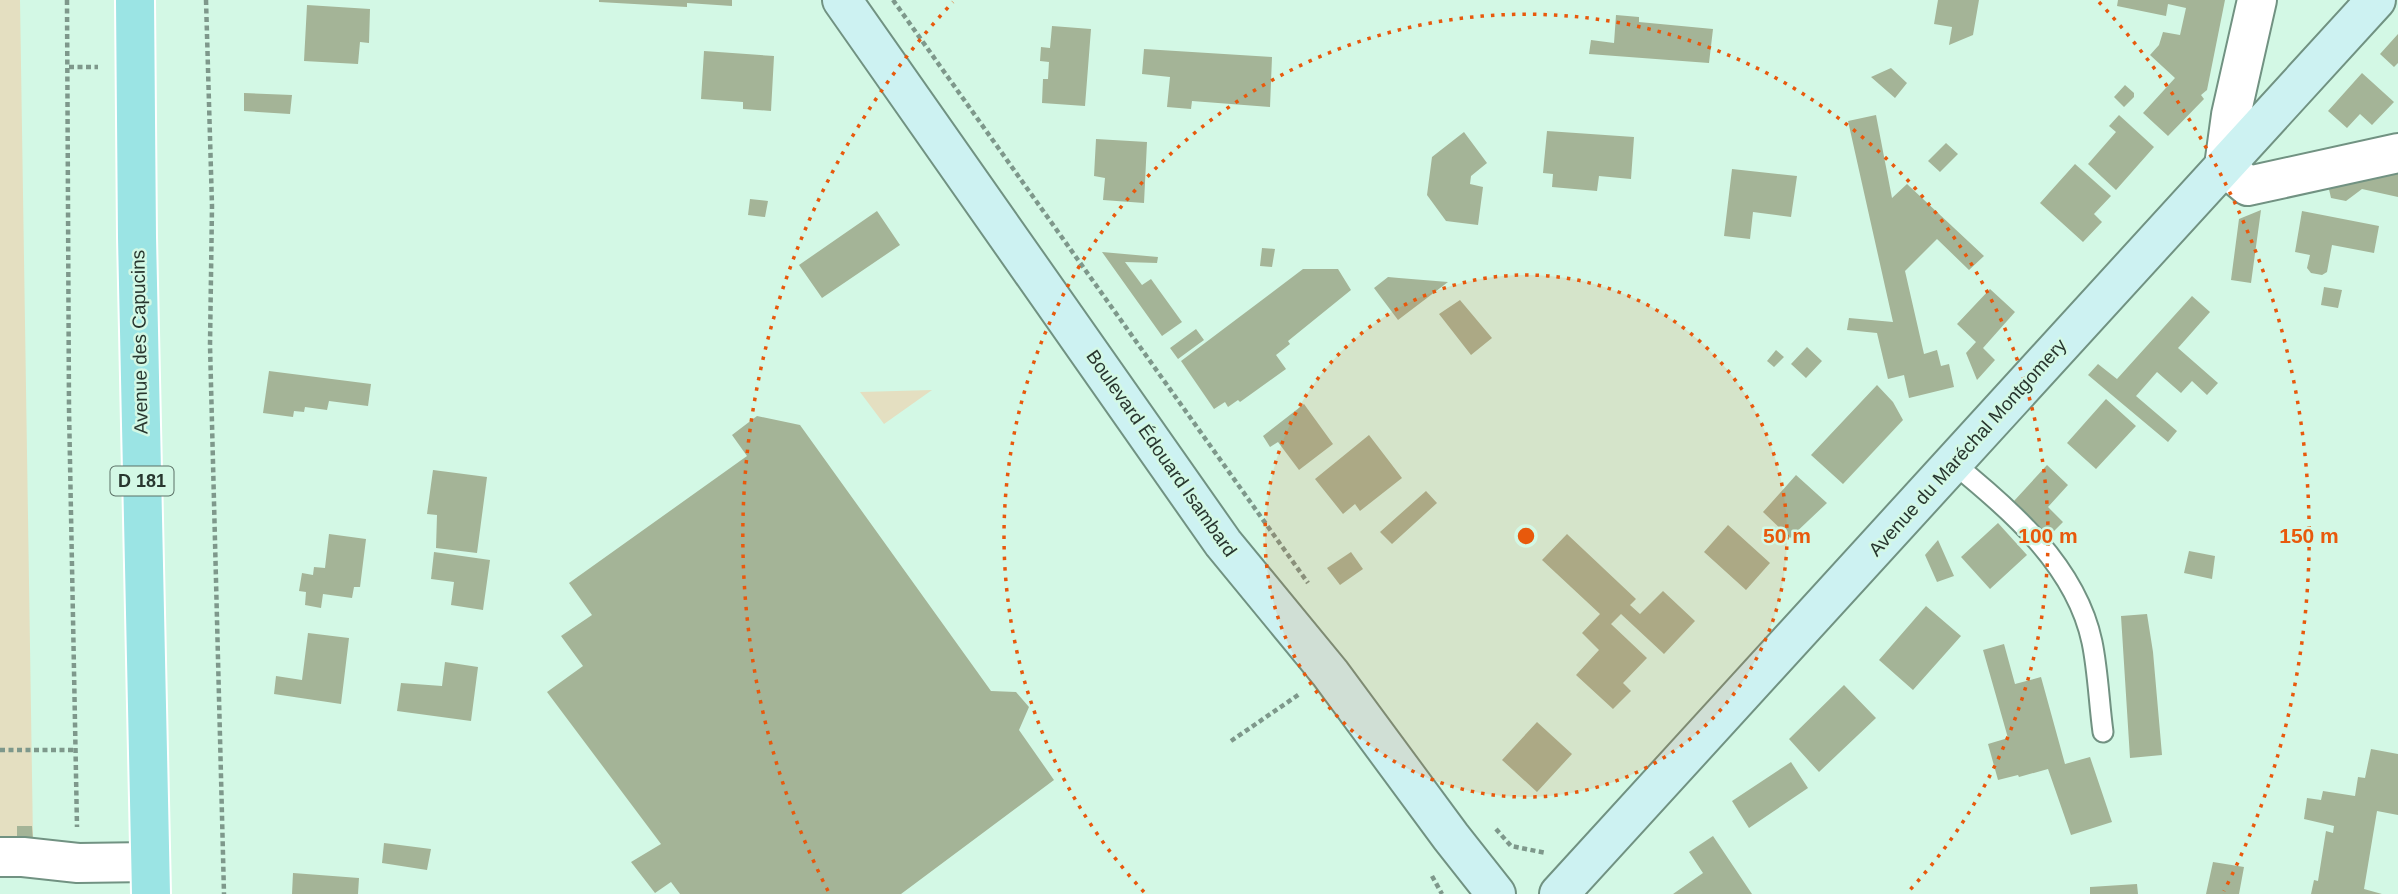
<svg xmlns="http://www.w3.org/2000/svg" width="2398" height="894" font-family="Helvetica,sans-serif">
<rect width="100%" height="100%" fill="#d3f8e5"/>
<!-- green -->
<path fill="#e4dfc1" d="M0,0h20l13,840 -33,1z
M932,390l-48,34 -24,-32z"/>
<!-- building -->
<path fill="#a4b497" d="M599,0h133v6l-45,-3v4l-88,-5z
M1938,0h41l-6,35 -24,10 3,-18 -18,-3z
M2118,0h107l-18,90 -6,5 3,4 -36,37 -25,-23 32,-35 -25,-23 9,-10 4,-13 17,3 6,-27 -18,-4 -2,12 -49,-10z
M307,5l63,4 -1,34 -9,-1 -2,22 -54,-3z
M1616,15l23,2v5l74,7 -4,34 -120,-9 2,-14 23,3z
M1052,26l39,3 -6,77 -43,-3 1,-24h5l1,-17 -9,-1 1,-14 9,1z
M2398,34v29l-4,4 -14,-13z
M1144,49l128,8 -2,50 -78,-6 -1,8 -24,-2 3,-30 -28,-3z
M704,51l70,5 -3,55 -28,-2v-7l-42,-3z
M1891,68l16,15 -12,15 -24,-21z
M2362,73l32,29 -22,23 -12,-11 -13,14 -19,-17z
M2125,85l9,8v4l-10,10 -10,-10z
M244,93l48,2 -2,19 -46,-3z
M1876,115l16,83 15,-14 77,72 -15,14 -32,-31 -32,32 19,83 13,-4 4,16 8,-2 5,23 -45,11 -5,-23 -16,4 -11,-46 -30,-3 2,-12 44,4 -45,-201z
M2119,115l35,32 -38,43 -28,-26 28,-32 -7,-6z
M1547,131l87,6 -3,42 -32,-3 -2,15 -45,-4 1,-13 -10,-1z
M1464,132l23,31 -16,13 -1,8 13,3 -5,38 -32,-4 -19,-26 5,-38z
M1096,139l51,3 -3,61 -41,-3 2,-22 -11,-2z
M1946,143l12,11 -18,18 -12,-11z
M2075,164l36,32 -17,18 8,8 -19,20 -43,-39z
M2398,166v31l-36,-8 -16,12 -15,-3 -3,-13z
M1732,169l65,7 -6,41 -38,-5 -3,27 -26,-3z
M750,199l18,2 -3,16 -17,-2z
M2261,210l-10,73 -20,-3 8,-61z
M877,211l23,34 -78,53 -23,-33z
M2302,211l77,15 -5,27 -42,-8 -5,27 -5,3 -11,-2 -4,-5 3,-13 -15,-3z
M1262,248l13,1 -3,18 -12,-1z
M1102,252l56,5 -1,6 -32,-1 17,23 9,-6 31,43 -20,14z
M1303,269h35l13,21 -63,51 2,3 -14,11 10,14 -46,33 -2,-2 -10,7 -3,-5 -11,7 -33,-48z
M1388,277l11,1 49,4 -50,38 -24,-32z
M2324,287l18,3 -4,18 -17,-3z
M1990,289l25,23 -32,36 12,12 -18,20 -11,-27 10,-11 -19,-18z
M2192,296l18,16 -32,36 40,35 -11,12 -15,-14 -11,12 -24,-21 -21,24 41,35 -9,11 -80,-67 10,-11 19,15z
M1460,300l32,38 -21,17 -32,-41z
M1196,329l8,11 -26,19 -8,-11z
M1807,347l15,14 -16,17 -15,-14z
M1776,350l8,7 -10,10 -7,-6z
M269,371l102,13 -3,22 -39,-5 -2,9 -22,-3 -1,5 -10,-1 -1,6 -30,-4z
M1877,385l16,17 10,18 -60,64 -32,-29z
M2106,399l30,27 -40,43 -29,-26z
M1304,404l29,40 -34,26 -21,-28 -8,5 -7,-11z
M757,416l43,9 191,266 25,1 13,15 -10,23 35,50 -153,114h-221l-9,-12 -16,11 -24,-31 30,-18 -114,-152 36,-26 -22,-30 31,-21 -23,-32 178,-127 -15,-21z
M1369,435l33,43 -42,33 -5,-7 -12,10 -28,-35z
M2047,465l21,20 -20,22 15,15 -14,14 -35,-35z
M433,470l54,7 -10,76 -41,-5 1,-33 -10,-1z
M1796,475l31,28 -37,35 -27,-26z
M1426,491l11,12 -45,41 -12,-12z
M1998,523l29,32 -37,34 -29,-32z
M1728,525l42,38 -24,27 -42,-38z
M329,534l37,5 -6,48h-6l-2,11 -29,-4 -2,14 -16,-3 1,-13 -7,-1 3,-18 11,2 1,-8 11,1z
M1567,534l69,65 -6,6 10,9 23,-23 32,30 -31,33 -43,-40 -10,10 36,34 -24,25 8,8 -18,18 -37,-34 23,-25 -17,-17 18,-19 -58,-54z
M1938,540l16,36 -17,6 -12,-27z
M2189,551l26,5 -3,23 -28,-6z
M434,552l56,8 -7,50 -32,-5 3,-23 -23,-3z
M1351,552l12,17 -23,16 -13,-17z
M1926,606l35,30 -48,54 -34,-30z
M2147,614l6,38 9,103 -32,3 -9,-142z
M308,633l41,5 -8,66 -67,-10 2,-18 26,4z
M2004,644l11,40 26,-7 24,87 25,-7 22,65 -41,13 -23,-66 -29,8 -1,-2 -20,5 -10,-36 20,-6 -25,-88z
M445,662l33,5 -7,54 -74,-10 4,-28 41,3z
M1844,685l32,33 -57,54 -30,-33z
M1537,722l35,32 -35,38 -35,-32z
M2371,749l27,5v61l-21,-4 -13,78 18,5h-71l3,-14 4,1 8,-50 7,2 1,-7 -30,-7 3,-21 14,2 2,-9 32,5 3,-19 7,1z
M1791,762l17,26 -59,40 -17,-27z
M17,826h15l1,14 -16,1z
M1713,836l39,58h-79l30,-21 -14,-21z
M384,843l47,6 -4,21 -45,-7z
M2213,862l31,5 -5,27h-33z
M293,873l66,5 -1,16h-66z
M2137,884l1,10h-48v-7z"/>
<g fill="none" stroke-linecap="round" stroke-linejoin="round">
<!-- service casing -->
<g stroke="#719282" stroke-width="23">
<path id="service" d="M1953,463c57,46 123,103 139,179 6,29 7,61 11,90"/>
</g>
<!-- minor casing -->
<g stroke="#719282" stroke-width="42">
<path id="minor" d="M2257,0l-26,115 -7,51 24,20 150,-33
M0,857h23l55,6 72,-1"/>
</g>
<!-- secondary casing -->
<g stroke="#719282" stroke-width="42">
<path id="secondary" d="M842,0l381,543 107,130 121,164 45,57
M1559,894l817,-894"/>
</g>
<!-- primary casing -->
<g stroke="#fff" stroke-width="42">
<path id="primary" d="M135,0l2,237 14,657"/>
</g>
<!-- path -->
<path stroke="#7e988b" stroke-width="4.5" stroke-dasharray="5 3.5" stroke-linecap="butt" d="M67,0l2,409 8,418
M206,0l6,206 -2,139 14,549
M893,0l415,583
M69,67h29
M1231,741l70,-48
M0,750h76
M1496,829l15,17 35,7
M1432,876l10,18"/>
<!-- service -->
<use href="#service" stroke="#fff" stroke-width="19"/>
<!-- minor -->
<use href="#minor" stroke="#fff" stroke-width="38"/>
<!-- secondary -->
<use href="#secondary" stroke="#cdf2f2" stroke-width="38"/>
<!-- primary -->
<use href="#primary" stroke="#9be4e4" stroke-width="38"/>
</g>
<!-- distance rings -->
<circle cx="1526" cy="536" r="261" fill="#e8590c" fill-opacity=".12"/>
<g fill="none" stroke="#e8590c" stroke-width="3.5" stroke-dasharray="3.5 7">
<circle cx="1526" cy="536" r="261"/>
<path d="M1144 892A522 522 0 1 1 1908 892"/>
<path d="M828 891A783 783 0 0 1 953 2M2099 2A783 783 0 0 1 2224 891"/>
</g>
<g text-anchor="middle" stroke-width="5" stroke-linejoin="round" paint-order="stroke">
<!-- shield labels -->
<rect fill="#d3f8e5" stroke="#5b7066" stroke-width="2" x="110.5" y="466.5" width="63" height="29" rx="5"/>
<g font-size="18" font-weight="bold" fill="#28362f">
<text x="142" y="487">D 181</text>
</g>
<!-- street labels -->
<g font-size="19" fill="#28362f" stroke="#d3f8e5">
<text transform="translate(139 342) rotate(-91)" y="7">Avenue des Capucins</text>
<text transform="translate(1967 447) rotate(-48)" y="7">Avenue du Maréchal Montgomery</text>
<text transform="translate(1162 453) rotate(55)" y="7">Boulevard Édouard Isambard</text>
</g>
</g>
<circle cx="1526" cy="536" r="10" fill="#e8590c" stroke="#d3f8e5" stroke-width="3.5"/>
<g font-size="21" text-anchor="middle" font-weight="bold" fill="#e8590c" stroke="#d3f8e5" stroke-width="5" stroke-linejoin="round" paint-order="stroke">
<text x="1787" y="543">50 m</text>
<text x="2048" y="543">100 m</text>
<text x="2309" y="543">150 m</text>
</g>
</svg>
